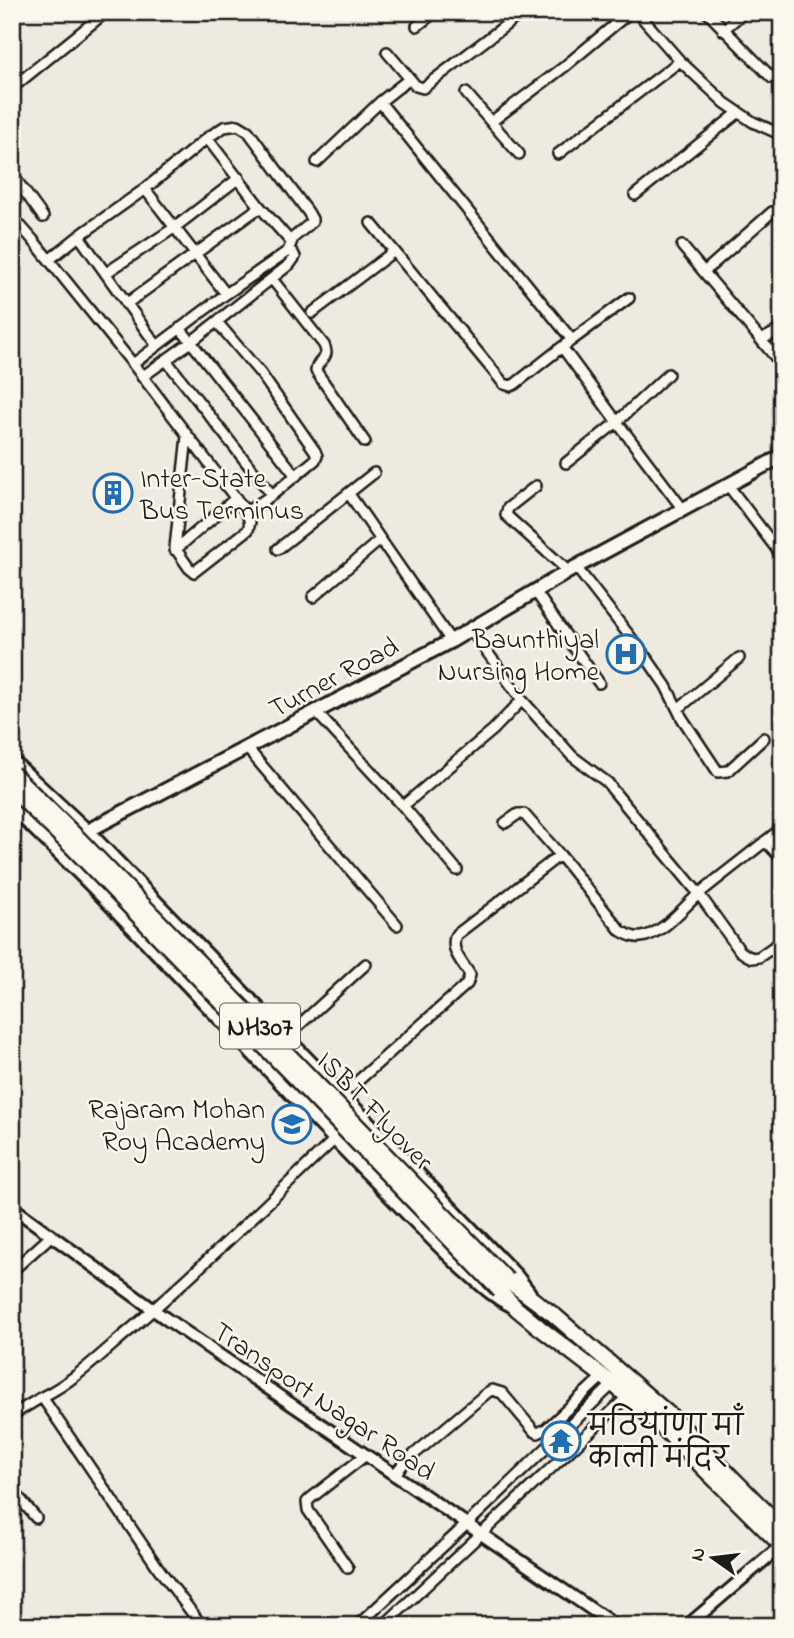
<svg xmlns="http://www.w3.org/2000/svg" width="794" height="1638" font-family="'Indie Flower','Playpen Sans Deva',sans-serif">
<rect width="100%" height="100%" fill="#eeeadf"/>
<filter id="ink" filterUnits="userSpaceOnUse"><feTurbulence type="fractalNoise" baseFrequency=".0143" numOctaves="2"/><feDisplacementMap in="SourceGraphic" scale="14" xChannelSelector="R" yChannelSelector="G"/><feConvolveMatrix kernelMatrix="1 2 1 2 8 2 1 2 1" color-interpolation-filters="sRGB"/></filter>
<g filter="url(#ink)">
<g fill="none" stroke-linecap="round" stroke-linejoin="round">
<!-- minor casing -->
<g stroke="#1c1c1c" stroke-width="14">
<path id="minor" d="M637,12l43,49 45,42 28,19 29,13
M707,12l65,66
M417,26l18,-14
M723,30l21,-18
M387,52l29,34 7,2 100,-76
M12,88l94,-76
M466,93l25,29
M380,102l192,238 -10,7
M207,138l53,69 31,35
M519,154l-28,-32 73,-55 66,-55
M558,154l122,-93
M317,162l63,-60 29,-23
M12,174l31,43
M145,189l81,105
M635,195l103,-82
M12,216l21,24 100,124 113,148 4,10 -2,8 -54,42 -5,-4 -14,-20 12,-112
M371,223l133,161 7,2 4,-2 47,-37 55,75 65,86
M79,236l78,110
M682,246l100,119
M49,260l30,-24 66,-47 62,-51 17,-11 14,-2 10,6 60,81 4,7v3l-19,16 -5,13 -62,43 -93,70
M704,272l68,-60
M106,273l68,-45 65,-50
M272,279l52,66c7,15 -7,13 -8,26l49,71
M126,304l134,-97
M312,313l81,-61
M217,322l44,52 54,77 2,5 -2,4 -43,35 -26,17
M180,328l116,148
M572,340l57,-42
M761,340l21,-11
M166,360l106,135
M142,377l49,-35 99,-78 5,-7 -2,-4 -5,-2
M566,463l51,-41 51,-48
M727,484l55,72
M536,486l-28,22 -2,7 62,56
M349,494l102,147
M278,549l96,-76
M175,550l61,-52
M576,567l70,90 20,29 16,32 36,54 10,-1 36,-33
M535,591l64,92
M313,597l67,-57
M471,630l51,70 50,56 36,27 4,6 87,105 41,57 6,4 6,3 7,-1 23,-16
M678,709l61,-51
M316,712l87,94 54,64
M247,748l150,177
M403,806l90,-76 29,-30
M765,841l17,18
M560,855l61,76c9,5 15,8 25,5 23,-8 37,-29 55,-44 27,-22 54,-42 81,-64
M285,1038l81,-74
M341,1096l126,-112 3,-9c-7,-12 -21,-25 -14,-40l104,-80 -36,-41h-6l-13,9
M12,1271l39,-35
M12,1415l30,-18
M394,1475l11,-13 83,-70 4,-2 10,3 32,38 4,2 8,-4 57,-53
M12,1489l24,29
M348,1568l-40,-58 -1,-8 4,-4 55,-43
M202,1626l-43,-57 -117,-172c33,-16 60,-44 89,-68 70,-60 136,-126 203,-189
M357,1626l110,-102 146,-140
M383,1626l244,-229"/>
</g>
<!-- tertiary casing -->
<g stroke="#1c1c1c" stroke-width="16">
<path id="tertiary" d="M12,1207l153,111 451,308
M687,1626l95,-81"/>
</g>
<!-- secondary casing -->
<g stroke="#1c1c1c" stroke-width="18">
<path id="secondary" d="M12,761l76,71 428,444 13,17
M12,807c123,117 236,244 355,365 33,33 64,67 98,98 15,13 28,26 46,35
M59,852l36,-25 356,-186 125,-74 206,-111"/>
</g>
<!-- trunk casing -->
<g stroke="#1c1c1c" stroke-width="19">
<path id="trunk" d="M507,1280l47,35 118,102 110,111
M500,1291l17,18 23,19 73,56 48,42 121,120"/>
</g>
<!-- minor -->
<use href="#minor" stroke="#fbf7ec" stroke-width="9"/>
<!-- tertiary -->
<use href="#tertiary" stroke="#fbf7ec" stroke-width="10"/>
<!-- secondary -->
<use href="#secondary" stroke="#fbf7ec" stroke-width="12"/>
<!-- trunk -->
<use href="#trunk" stroke="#fbf7ec" stroke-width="14"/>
<!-- trunk-bridge casing -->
<g stroke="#1c1c1c" stroke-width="19" stroke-linecap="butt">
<path id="trunk-bridge" d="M12,773l67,66 428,441
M12,789l60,58 428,444"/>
</g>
<!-- trunk-bridge -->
<use href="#trunk-bridge" stroke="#fbf7ec" stroke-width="14"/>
</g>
</g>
<!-- icons -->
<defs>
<g id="building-ring" transform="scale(2.0125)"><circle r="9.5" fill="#fbf7ec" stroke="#1f6fb2" stroke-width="1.5"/><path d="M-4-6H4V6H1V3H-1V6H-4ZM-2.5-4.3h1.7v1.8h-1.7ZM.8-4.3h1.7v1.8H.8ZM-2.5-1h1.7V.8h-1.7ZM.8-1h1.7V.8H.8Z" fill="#1f6fb2"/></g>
<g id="hospital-ring" transform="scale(2.0125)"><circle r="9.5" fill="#fbf7ec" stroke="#1f6fb2" stroke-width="1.5"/><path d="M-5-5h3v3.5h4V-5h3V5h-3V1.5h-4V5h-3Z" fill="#1f6fb2"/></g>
<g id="school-ring" transform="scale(2.0125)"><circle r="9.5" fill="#fbf7ec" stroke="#1f6fb2" stroke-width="1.5"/><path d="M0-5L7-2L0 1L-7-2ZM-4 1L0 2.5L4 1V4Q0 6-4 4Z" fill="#1f6fb2"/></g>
<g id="temple-ring" transform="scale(2.0125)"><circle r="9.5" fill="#fbf7ec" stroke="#1f6fb2" stroke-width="1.5"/><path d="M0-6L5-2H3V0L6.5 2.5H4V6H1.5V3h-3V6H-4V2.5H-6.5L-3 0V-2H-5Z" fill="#1f6fb2"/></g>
</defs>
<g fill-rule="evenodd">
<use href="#building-ring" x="113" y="493"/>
<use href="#hospital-ring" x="626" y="654"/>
<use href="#school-ring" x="292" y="1124"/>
<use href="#temple-ring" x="561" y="1441"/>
</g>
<g text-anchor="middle" stroke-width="5" stroke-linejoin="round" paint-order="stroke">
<!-- shield labels -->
<rect fill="#fbf7ec" stroke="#5f5e5a" stroke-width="2" x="220" y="1003.5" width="80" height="45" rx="5"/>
<g font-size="26" font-weight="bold" fill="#1c1c1c">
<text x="260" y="1035">NH307</text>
</g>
<!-- poi labels -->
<g font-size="28" fill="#1c1c1c" stroke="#fbf7ec" text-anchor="start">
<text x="140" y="487">Inter-State<tspan x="140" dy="32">Bus Terminus</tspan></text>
<text x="599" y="648" text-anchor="end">Baunthiyal<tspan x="599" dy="32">Nursing Home</tspan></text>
<text x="265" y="1118" text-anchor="end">Rajaram Mohan<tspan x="265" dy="32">Roy Academy</tspan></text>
<text x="588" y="1435">मठियांणा माँ<tspan x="588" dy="32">काली मंदिर</tspan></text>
</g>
<!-- street labels -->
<g font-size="28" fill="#1c1c1c" stroke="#fbf7ec">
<text transform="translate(333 676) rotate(-28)" y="10">Turner Road</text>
<text transform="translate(376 1110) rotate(46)" y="10">ISBT Flyover</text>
<text transform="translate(325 1400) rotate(34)" y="10">Transport Nagar Road</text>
</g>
</g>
<!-- margin -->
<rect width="794" height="1638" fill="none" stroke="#fbf7ec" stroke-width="42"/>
<rect x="21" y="21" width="752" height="1596" fill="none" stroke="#1c1c1c" stroke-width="2.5" filter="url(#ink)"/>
<!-- north arrow -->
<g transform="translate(713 1558) rotate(284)" stroke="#fbf7ec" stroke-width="5" paint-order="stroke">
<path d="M0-5L12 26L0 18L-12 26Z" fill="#1c1c1c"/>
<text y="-10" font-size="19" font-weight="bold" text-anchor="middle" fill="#1c1c1c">N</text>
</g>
</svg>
